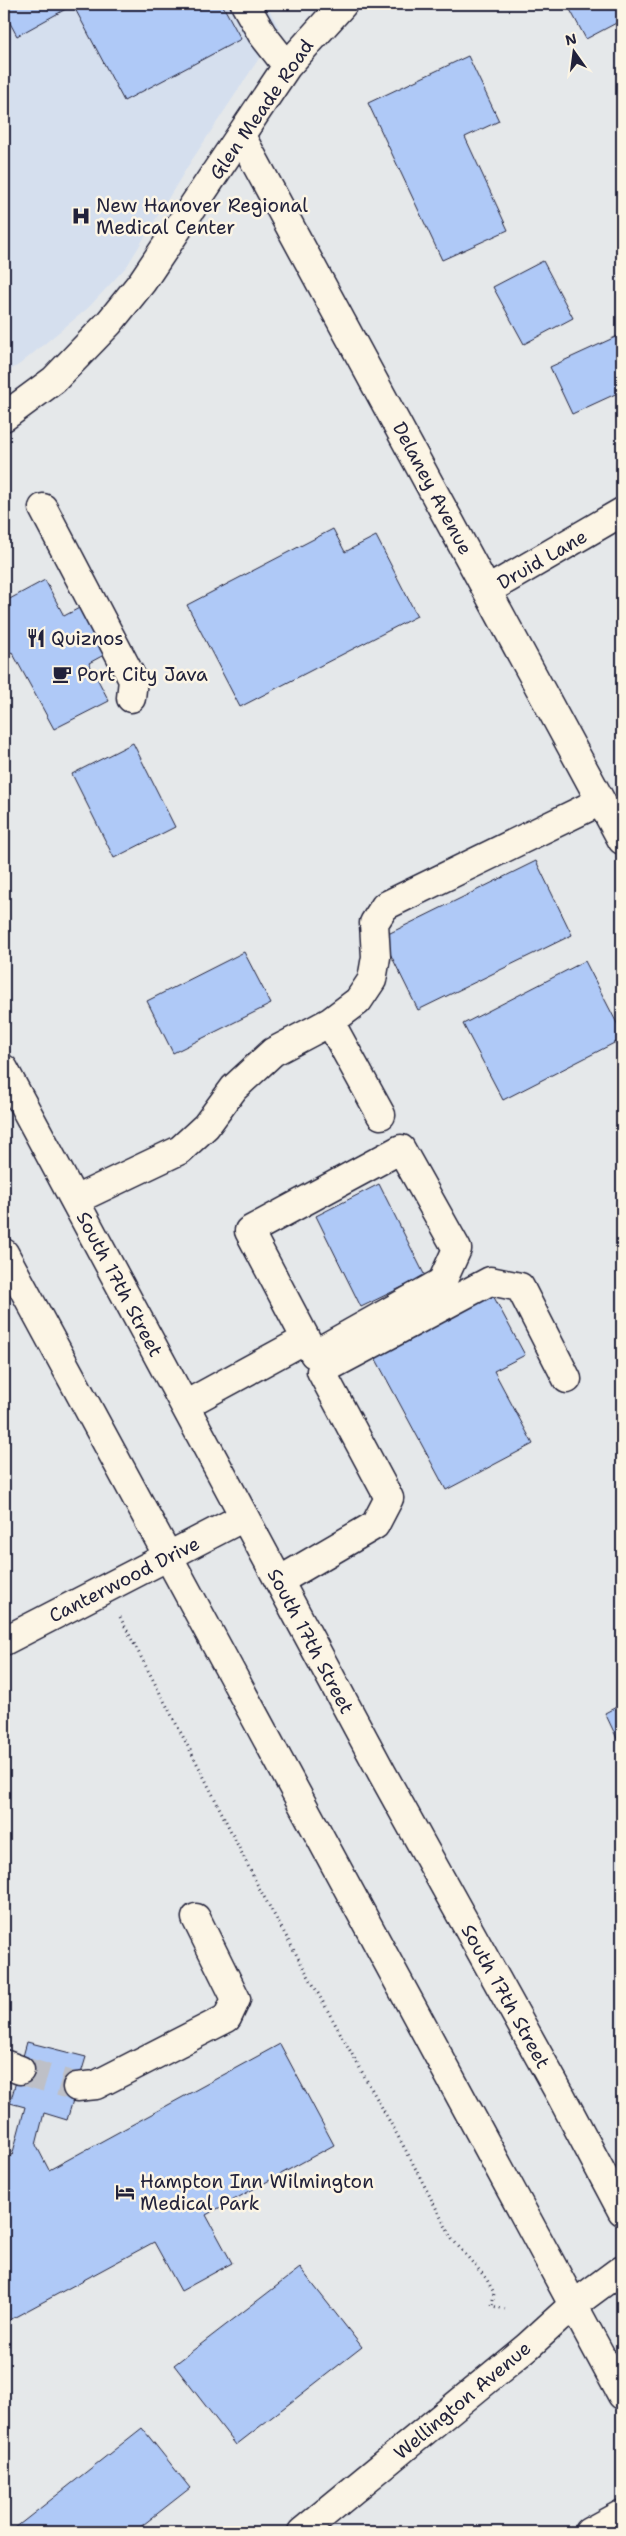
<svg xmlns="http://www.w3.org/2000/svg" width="626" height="2536" font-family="'Shantell Sans',sans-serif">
<rect width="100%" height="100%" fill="#e5e8ea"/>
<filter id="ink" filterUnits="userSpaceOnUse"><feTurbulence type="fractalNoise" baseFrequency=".02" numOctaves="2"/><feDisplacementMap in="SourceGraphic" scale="10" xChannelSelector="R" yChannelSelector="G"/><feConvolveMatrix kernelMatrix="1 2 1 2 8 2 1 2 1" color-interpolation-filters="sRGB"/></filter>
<g filter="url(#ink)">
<!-- built -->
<path fill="#d5dfee" d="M4,4h262l13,24 -91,138 -61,100 -39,42 -68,56 -16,10z"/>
<!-- building -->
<path fill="#afc9f7" stroke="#22223b" d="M4,4h218l19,35 -117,62 -51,-96 -56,31 -13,-24z
M567,4h55v16l-36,19z
M468,56l31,65 -34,16 43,93 -66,30 -74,-157z
M543,261l30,57 -49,26 -31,-57z
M622,334v57l-50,23 -22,-47z
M333,529l12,23 31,-16 41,80 -177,91 -53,-102z
M45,580l19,36 38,-20 24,47 -37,20 20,38 -55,28 -42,-77 -8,4v-54z
M133,743l42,84 -61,31 -42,-84z
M536,861l36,74 -154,75 -36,-73z
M244,952l27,52 -98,49 -26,-52z
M585,961l37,72v6l-119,61 -40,-76z
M379,1184l46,92 -64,31 -45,-91z
M489,1288l36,67 -31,16 39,73 -87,46 -75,-140z
M622,1704v45l-17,-36z
M27,2042l59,15 -19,63 -23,-7 -8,32 13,25 231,-126 54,101 -128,70 26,48 -51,28 -27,-49 -150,81v-168l2,4 6,-3 13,-49 -15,-4z
M300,2268l62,79 -126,98 -62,-80z
M142,2428l48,60 -56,44h-124z"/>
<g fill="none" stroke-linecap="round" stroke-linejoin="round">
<!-- minor-tunnel -->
<path stroke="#bec0c7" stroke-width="28" stroke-dasharray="28 14" stroke-linecap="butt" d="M20,2070l57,17"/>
<!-- minor casing -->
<g stroke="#22223b" stroke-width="31">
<path id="minor" d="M245,4l17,30 25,32
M241,136l381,704
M4,417l50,-37 55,-57 33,-41 145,-216 56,-62
M43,508l90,172 -2,18
M488,590l134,-78
M330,1022l28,-21 14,-21 4,-23 -2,-34 11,-17 216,-105
M75,1200l105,-50 26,-24 28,-38 39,-36 57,-30 51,93
M185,1405l121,-66 -57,-108 152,-82 56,100 -15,33 -128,72 -8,-15
M279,1581l96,-56 14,-27 -68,-127 169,-90 30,6 47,92
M4,1641l240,-124
M4,2064l16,6
M77,2087l19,-2 131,-67 9,-19 -40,-81
M302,2532l225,-185 45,-41 50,-37
M589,2532l33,-18"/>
</g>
<!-- major casing -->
<g stroke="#22223b" stroke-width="31">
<path id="major" d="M4,1069l378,704 178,321 62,117
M4,1253l618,1142"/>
</g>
<!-- path -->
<path stroke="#22223b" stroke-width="3" stroke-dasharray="1 4" stroke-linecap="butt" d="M120,1617l82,156 56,113 151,270 43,83 34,39 8,15 -2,13 13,3"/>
<!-- minor -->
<use href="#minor" stroke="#fcf5e5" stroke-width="28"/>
<!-- major -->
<use href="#major" stroke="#fcf5e5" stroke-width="28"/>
</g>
</g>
<!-- icons -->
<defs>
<g id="hospital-bare" transform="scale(1.5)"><path d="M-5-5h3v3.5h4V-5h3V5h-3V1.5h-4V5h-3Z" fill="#22223b" stroke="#fcf5e5" stroke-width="2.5" paint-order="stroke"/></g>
<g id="restaurant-bare" transform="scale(1.5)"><path d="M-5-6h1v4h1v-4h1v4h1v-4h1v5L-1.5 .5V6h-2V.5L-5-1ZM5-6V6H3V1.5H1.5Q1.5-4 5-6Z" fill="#22223b" stroke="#fcf5e5" stroke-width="2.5" paint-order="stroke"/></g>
<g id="cafe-bare" transform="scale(1.5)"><path d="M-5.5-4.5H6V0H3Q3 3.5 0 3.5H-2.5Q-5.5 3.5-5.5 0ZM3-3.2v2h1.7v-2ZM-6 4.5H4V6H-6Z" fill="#22223b" stroke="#fcf5e5" stroke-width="2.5" paint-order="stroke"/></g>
<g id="hotel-bare" transform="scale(1.5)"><path d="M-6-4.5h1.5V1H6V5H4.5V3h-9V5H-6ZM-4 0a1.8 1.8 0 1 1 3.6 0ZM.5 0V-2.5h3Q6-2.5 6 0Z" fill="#22223b" stroke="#fcf5e5" stroke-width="2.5" paint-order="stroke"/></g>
</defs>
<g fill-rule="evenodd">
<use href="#hospital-bare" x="81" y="216"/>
<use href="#restaurant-bare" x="36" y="638"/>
<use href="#cafe-bare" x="62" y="674"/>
<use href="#hotel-bare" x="125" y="2192"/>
</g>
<g text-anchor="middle" stroke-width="5" stroke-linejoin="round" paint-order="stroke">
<!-- street labels -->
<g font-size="19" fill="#22223b" stroke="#fcf5e5">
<text transform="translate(261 109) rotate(-55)" y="7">Glen Meade Road</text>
<text transform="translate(433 488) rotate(62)" y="7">Delaney Avenue</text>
<text transform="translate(542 559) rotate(-30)" y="7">Druid Lane</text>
<text transform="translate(120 1284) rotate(62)" y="7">South 17th Street</text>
<text transform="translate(124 1579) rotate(-27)" y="7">Canterwood Drive</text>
<text transform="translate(311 1641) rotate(62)" y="7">South 17th Street</text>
<text transform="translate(506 1996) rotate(61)" y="7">South 17th Street</text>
<text transform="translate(462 2400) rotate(-40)" y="7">Wellington Avenue</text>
</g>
<!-- poi labels -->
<g font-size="19" fill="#22223b" stroke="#fcf5e5" text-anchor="start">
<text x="96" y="212">New Hanover Regional<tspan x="96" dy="22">Medical Center</tspan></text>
<text x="51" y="645">Quiznos</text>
<text x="77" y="681">Port City Java</text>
<text x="140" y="2188">Hampton Inn Wilmington<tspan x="140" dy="22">Medical Park</tspan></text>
</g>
</g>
<!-- margin -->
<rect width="626" height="2536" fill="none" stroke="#fcf5e5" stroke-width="20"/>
<rect x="10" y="10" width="606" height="2516" fill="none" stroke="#22223b" stroke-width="2" filter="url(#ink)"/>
<!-- north arrow -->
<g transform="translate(574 52) rotate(346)" stroke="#fcf5e5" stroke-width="4" paint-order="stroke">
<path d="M0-4L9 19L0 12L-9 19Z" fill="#22223b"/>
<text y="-8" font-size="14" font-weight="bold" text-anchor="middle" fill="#22223b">N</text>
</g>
</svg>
